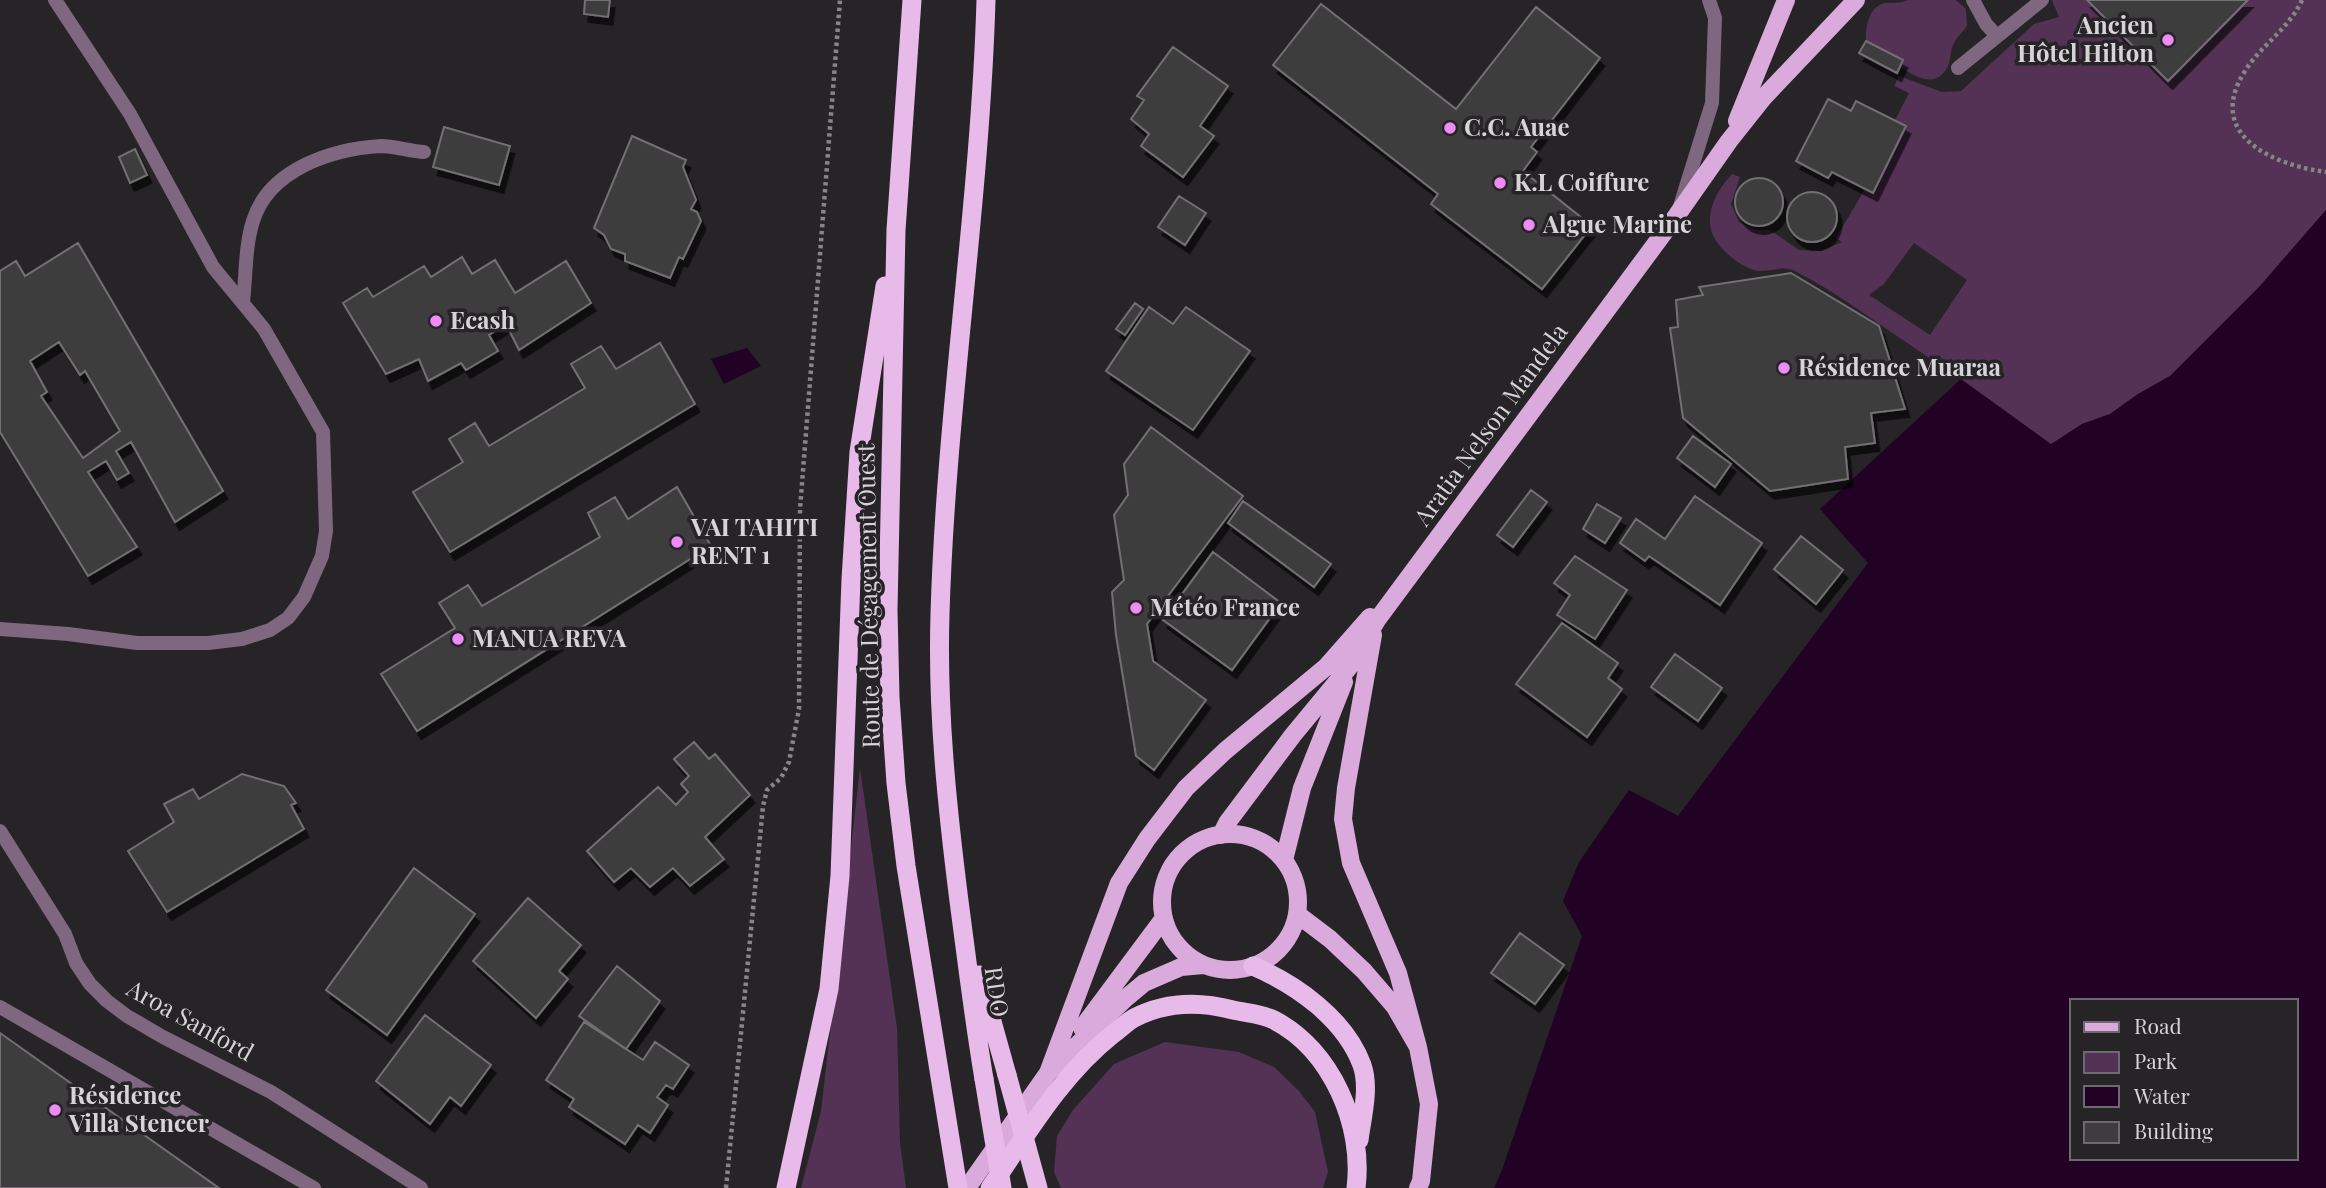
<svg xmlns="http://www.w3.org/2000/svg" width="2326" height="1188" font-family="'Playfair Display',serif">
<defs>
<filter id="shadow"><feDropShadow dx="4.5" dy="8" stdDeviation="0" flood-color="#0009"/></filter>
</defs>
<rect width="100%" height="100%" fill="#262426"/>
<!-- green -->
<path fill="#533256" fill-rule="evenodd" d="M1908,0h48l10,9 1,16c-3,7 -10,11 -13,18 -4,7 -3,16 -6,23 -11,23 -33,12 -48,0l2,-6 -36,-19c-1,-13 3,-36 20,-38 8,-1 14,1 22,-3z
M2052,0h35l81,81 80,-81h78v210l-66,76 -90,90 -32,18 -28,20 -28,10 -31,21c-51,-39 -104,-75 -157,-111 -32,-22 -64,-45 -99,-63 -11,-6 -25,1 -37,0 -14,-2 -31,-16 -39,-26 -19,-23 -5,-52 13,-71l8,3 -9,27 8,18 17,8h14l29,20 22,1 21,-9 -6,-4 29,-49 8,3 33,-65 -11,-7 14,-27 -15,-7 5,-10 43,16 19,-1 73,-67 25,-7zM1914,243l53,37 -37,55 -61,-40 15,-11z
M860,768l37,260 3,114 6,46h-105l20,-77z
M1165,1042l74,10 35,15 25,24 16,21 13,60 -5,16h-262l-7,-16 3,-36 16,-26 41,-46z"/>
<!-- water -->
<path fill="#210124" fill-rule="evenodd" d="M2326,210v978h-832l8,-18 80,-234 -19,-35 16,-39 50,-72 49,26 190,-253 -48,-54 141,-130 90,65 31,-20 28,-10 28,-20 32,-18 90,-90zM2072,1001h224v157h-224z
M747,348l14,18 -37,18 -13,-25z"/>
<!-- building -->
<path fill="#3e3c3e" stroke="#727072" stroke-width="2" fill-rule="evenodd" filter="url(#shadow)" d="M585,0h25l-2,17 -24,-3z
M2087,0h161l-80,81z
M1321,4l135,105 80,-102 64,51 -69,89 6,5 -14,19 69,55 -50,63 -111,-85 7,-10 -165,-129z
M1866,41l37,19 -6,13 -38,-20z
M1173,47l55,39 -28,40 14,10 -31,41 -42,-31 8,-12 -18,-15 13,-19 -7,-4z
M1828,99l23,12 5,-10 50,25 -33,67 -41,-21 -4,6 -32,-17z
M444,127l66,19 -11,39 -66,-18z
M632,136l54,24 -3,7 13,33 -5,9 6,3 4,9 -18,38 -4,-2 -9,21 -45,-17v-7l-14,-5 -7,-14 -10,-7z
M135,149l12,26 -17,8 -11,-26z
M1735 202a24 24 0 1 1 48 0a24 24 0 1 1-48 0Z
M1787 217a25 25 0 1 1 50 0a25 25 0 1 1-50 0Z
M1179,196l27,17 -21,32 -27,-18z
M78,243l145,248 -48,31 -44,-80 -15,9 13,22 -12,7 -11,-19 -18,11 49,75 -49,29 -88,-144v-161l16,-10 9,15zM59,342l21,33 5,-4 35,60 -37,27 -42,-62 6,-4 -17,-31z
M462,257l10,17 23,-14 20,33 51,-32 25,42 -72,47 -13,-26 -17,11 9,16 -32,19 -5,-7 -33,18 -9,-22 -33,15 -43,-71 24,-15 6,9 51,-31 7,11z
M1791,273l88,53 26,83 -34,4 4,30 -30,4 3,32 -78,12 -87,-73 -13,-90 8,-1 -2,-27 27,-5 -4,-8z
M1135,303l8,6 -18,26 -9,-6z
M1149,307l24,17 13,-17 64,44 -57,79 -87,-59z
M660,343l35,61 -245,148 -37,-60 50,-30 -14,-23 26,-16 14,23 96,-58 -14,-24 30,-18 15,23z
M1151,427l92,69 -96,128 6,37 53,39 -52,70 -18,-14 -20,-121 -4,-43 12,-12 -10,-65 14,-20 -4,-31z
M1693,436l38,28 -16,23 -38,-29z
M677,487l34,59 -294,185 -36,-57 74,-46 -16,-25 29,-18 14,21 118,-69 -12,-24 27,-16 13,22z
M1531,490l16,12 -34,45 -16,-12z
M1695,496l67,47 -42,62 -71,-49 -4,5 -25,-18 16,-24 29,20z
M1243,501l88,63 -17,23 -86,-64z
M1597,504l24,14 -16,25 -22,-14z
M1801,536l42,34 -27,34 -42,-35z
M1213,552l68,51 -49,67 -69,-50z
M1575,556l52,34 -32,49 -38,-24 13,-20 -16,-12z
M1562,623l56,40 -10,15 14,11 -35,48 -71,-53z
M1675,654l47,34 -24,33 -47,-34z
M694,742l15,17 6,-5 35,41 -45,42 19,22 -34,27 -17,-18 -23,19 -19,-19 -17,14 -27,-31 71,-64 18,18 12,-13 -7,-8 8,-8 -15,-17z
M242,774l42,12 12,17 -5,2 13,24 -137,83 -39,-61 46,-29 -10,-18 29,-15 6,10z
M414,868l61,46 -88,121 -61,-45z
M528,898l53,47 -22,26 9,8 -32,39 -63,-57z
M1520,933l44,32 -29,39 -44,-31z
M617,966l43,35 -34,48 -47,-33z
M425,1015l66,50 -30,41 -11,-9 -20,27 -54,-43z
M584,1022l59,38 12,-18 34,23 -16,24 -7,-4 -9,12 11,8 -18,28 -12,-8 -13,19 -56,-37 5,-8 -28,-19z
M0,1033l219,155h-219z"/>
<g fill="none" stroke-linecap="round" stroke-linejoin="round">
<!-- path -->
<path stroke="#878587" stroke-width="4.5" stroke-dasharray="3.5 3.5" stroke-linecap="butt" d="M2302,0c-13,29 -41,45 -57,71 -41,64 28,94 81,101
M726,1188l37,-382 4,-16 14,-12 8,-16 10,-53 1,-200 40,-509"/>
<!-- service -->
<path stroke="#7e677f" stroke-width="14" d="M1973,0l13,24 11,12
M1958,68l84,-68
M1680,206l32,-103 3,-85 -6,-18
M243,302c3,-26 2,-56 10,-81 16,-52 79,-72 128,-75 13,0 29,5 43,6
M0,1007l314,181"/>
<!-- minor -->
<path stroke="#7e677f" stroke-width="14" d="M0,629l68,5 69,9h71l34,-4 28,-9 18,-12 16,-21 18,-41 4,-25 -3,-99 -59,-103 -51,-62 -83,-153 -75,-114
M0,831l65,103 11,29 14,21 17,17 20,15 36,21 108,55 150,96"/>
<!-- primary -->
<path stroke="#d9aadb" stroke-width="18" d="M1737,121l49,-121
M1373,635l-27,153 -3,31 8,44 47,110 20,74
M1162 902a68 68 0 1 1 136 0a68 68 0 1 1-136 0Z
M1221,835l6,-12 66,-88 57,-69 27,-46 300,-405 52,-74 35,-44 92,-97
M1284,860l18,-72 42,-106
M1297,914l33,25 34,32 31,36 23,40 11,57 -8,77 -3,7
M1082,1028l82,-110
M1048,1073l71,-190 28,-44 39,-51 39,-37 101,-84 44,-50
M967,1188l81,-115 78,-75 18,-15 37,-16 22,-2"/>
<!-- trunk -->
<path stroke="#e8baea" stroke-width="19" d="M912,0l-16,230 -8,380 2,87 6,86 10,83 52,322
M1253,966c44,19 92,53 109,99 8,23 0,52 -3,75
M979,975l28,100
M984,1079c-10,-59 -17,-118 -25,-178 -12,-95 -22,-191 -19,-287 6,-206 40,-409 46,-614
M786,1188l43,-199 11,-113 11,-297 8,-127 26,-166
M990,1188c37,-54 71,-113 123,-154 7,-5 14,-12 21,-16 31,-16 65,-17 99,-8 13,3 29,4 41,10 58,30 90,106 82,168"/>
<!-- trunk-bridge -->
<path stroke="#e8baea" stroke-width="19" d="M1007,1075l31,113
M984,1079l18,109"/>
</g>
<!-- markers -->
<g fill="#ef8bf6" stroke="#262426" stroke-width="2.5">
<circle cx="2168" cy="40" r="7"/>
<circle cx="1450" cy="128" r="7"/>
<circle cx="1500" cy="183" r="7"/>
<circle cx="1529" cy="225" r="7"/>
<circle cx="436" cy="321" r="7"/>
<circle cx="1784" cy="368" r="7"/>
<circle cx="677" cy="542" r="7"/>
<circle cx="1136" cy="608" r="7"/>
<circle cx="458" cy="639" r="7"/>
<circle cx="55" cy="1110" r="7"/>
</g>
<g text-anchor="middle" stroke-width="7" stroke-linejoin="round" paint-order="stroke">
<!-- poi labels -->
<g font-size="24" font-weight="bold" fill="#d6d4d6" stroke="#262426" text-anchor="start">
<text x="2154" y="34" text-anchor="end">Ancien<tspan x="2154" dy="28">Hôtel Hilton</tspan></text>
<text x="1464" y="136">C.C. Auae</text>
<text x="1514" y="191">K.L Coiffure</text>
<text x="1543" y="233">Algue Marine</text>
<text x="450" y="329">Ecash</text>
<text x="1798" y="376">Résidence Muaraa</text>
<text x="691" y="536">VAI TAHITI<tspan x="691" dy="28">RENT 1</tspan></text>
<text x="1150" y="616">Météo France</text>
<text x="472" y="647">MANUA REVA</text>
<text x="69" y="1104">Résidence<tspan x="69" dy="28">Villa Stencer</tspan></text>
</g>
<!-- street labels -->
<g font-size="24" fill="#d6d4d6" stroke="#262426">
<text transform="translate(1491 425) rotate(-54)" y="8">Aratia Nelson Mandela</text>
<text transform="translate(869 596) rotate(-91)" y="8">Route de Dégagement Ouest</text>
<text transform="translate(996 992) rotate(82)" y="8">RDO</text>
<text transform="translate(190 1021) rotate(29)" y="8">Aroa Sanford</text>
</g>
</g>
<!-- legend -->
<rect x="2070" y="999" width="228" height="161" fill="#262426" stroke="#6c6a6c" stroke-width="2"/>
<rect x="2084" y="1022" width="35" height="10" fill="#d9aadb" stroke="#6c6a6c" stroke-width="2"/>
<text x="2134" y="1034" font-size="21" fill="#d6d4d6">Road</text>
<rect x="2084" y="1052" width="35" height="21" fill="#533256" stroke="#6c6a6c" stroke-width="2"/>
<text x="2134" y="1069" font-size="21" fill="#d6d4d6">Park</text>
<rect x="2084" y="1086" width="35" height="21" fill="#210124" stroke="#6c6a6c" stroke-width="2"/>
<text x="2134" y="1104" font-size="21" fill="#d6d4d6">Water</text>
<rect x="2084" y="1122" width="35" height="21" fill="#3e3c3e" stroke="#6c6a6c" stroke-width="2"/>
<text x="2134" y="1139" font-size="21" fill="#d6d4d6">Building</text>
</svg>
